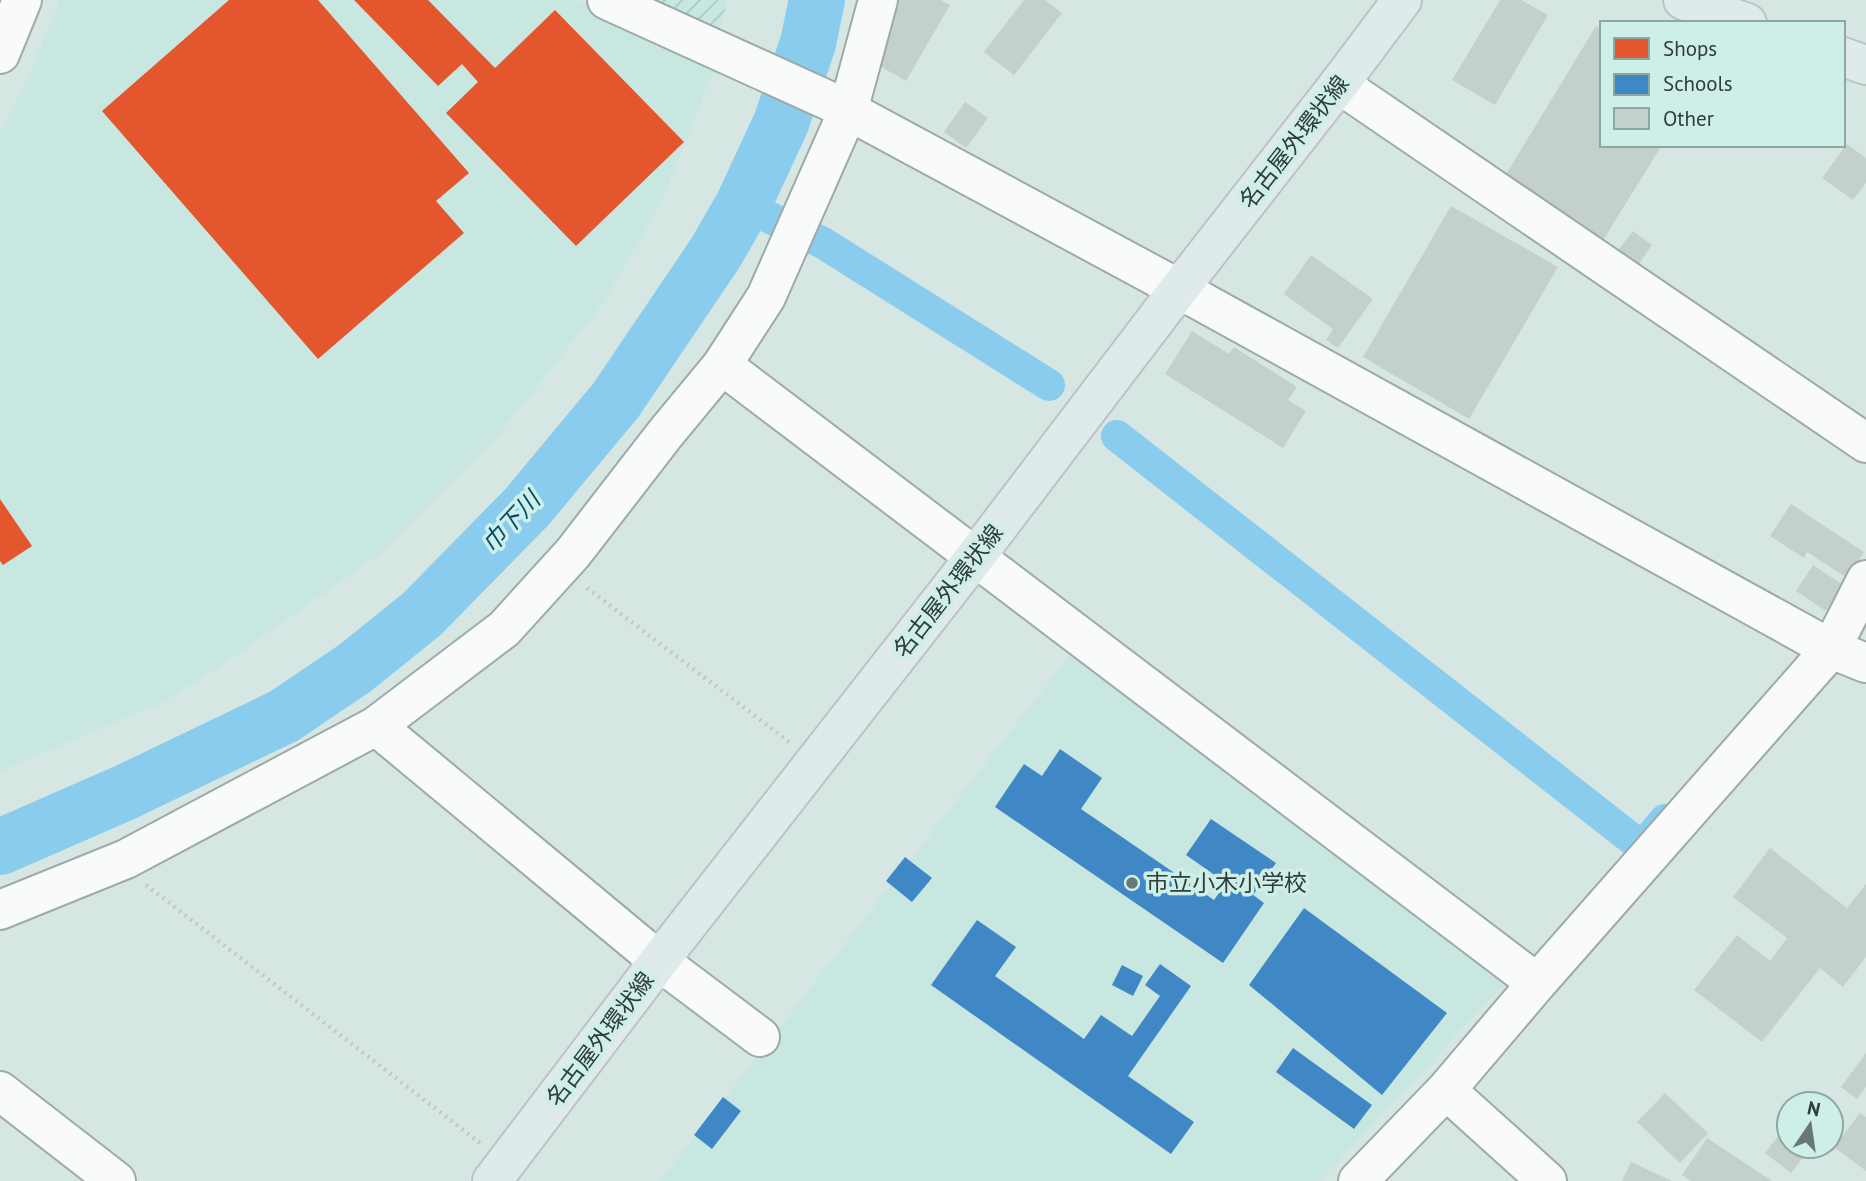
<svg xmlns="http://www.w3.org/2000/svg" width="1866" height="1181" font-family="'PT Sans','Noto Sans JP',sans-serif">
<defs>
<pattern id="industrial-furrows" width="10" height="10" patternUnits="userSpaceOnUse" patternTransform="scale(1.75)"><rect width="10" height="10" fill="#c8e7e0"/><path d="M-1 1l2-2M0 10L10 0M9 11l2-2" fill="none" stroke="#acc7c1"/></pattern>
</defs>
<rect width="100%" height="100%" fill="#d6e7e3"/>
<!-- built -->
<path fill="#c8e7e0" d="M60,0h517l139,64 -54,137 -58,101 -110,139 -116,114 -149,105 -63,41 -166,70v-640l30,-58z
M1070,655l434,329 -184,197h-660z"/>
<!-- industrial -->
<path fill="url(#industrial-furrows)" d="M649,0h79l-10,33z"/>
<!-- shops -->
<path fill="#e4572e" d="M229,0h89l151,173 -33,28 28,32 -146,126 -216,-248z
M354,0h74l67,68 60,-58 129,132 -108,104 -130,-133 32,-31 -16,-18 -24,22z
M0,499l32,47 -29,19 -3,-4z"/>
<!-- schools -->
<path fill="#3f88c5" d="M1060,749l42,29 -21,31 133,91 12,-17 -40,-28 25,-36 65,44 -23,32 11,8 -41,60 -228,-156 29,-43 18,12z
M905,857l27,21 -20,24 -26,-21z
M1304,908l143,105 -65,82 -133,-110z
M977,920l39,27 -21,29 89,63 17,-24 31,21 28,-40 -15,-11 15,-21 31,22 -63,90 66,46 -23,32 -240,-169z
M1122,965l21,11 -10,20 -21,-11z
M1293,1048l79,57 -18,24 -78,-57z
M723,1097l18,14 -29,38 -18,-14z"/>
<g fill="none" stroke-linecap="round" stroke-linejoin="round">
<!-- canal -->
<path stroke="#89cced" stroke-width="32" d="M743,205l80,38 226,142
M1117,436l525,411 23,-27"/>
<!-- river -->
<path stroke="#89cced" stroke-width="56" d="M0,847l126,-55 158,-76 71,-48 67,-54 105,-107 89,-107 100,-148 27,-47 38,-82 27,-80 9,-43"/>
</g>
<!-- building -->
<path fill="#c4d0cb" d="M891,0h50l9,5 -44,76 -40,-23 31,-55z
M1024,0h21l17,13 -48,62 -30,-23z
M1500,0h21l27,15 -53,90 -43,-25z
M1596,26l6,4v115h60l-60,97 -100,-61z
M965,102l23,16 -22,30 -22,-16z
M1847,144l19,14v25l-13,17 -31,-22z
M1451,206l107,61 -89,152 -106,-62z
M1633,231l19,14 -16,23 -20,-15z
M1311,255l62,44 -35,49 -12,-8 7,-11 -49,-35z
M1192,331l37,23 5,-7 63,40 -9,13 18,11 -23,37 -118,-74z
M1791,504l73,48 -17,26 -40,-26 -3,6 -34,-22z
M1813,565l30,20 -17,26 -30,-20z
M1770,848l77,60 19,-24v73l-23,30 -23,-19 -58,74 -68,-52 43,-55 33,26 17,-23 -54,-41z
M1866,1053v34l-9,12 -16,-12z
M1665,1093l43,40 -28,30 -43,-41z
M1860,1113l6,4v54l-32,-24z
M1789,1122v24h23l-21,27 -26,-20z
M1707,1138l65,43h-81l-9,-6z
M1631,1162l41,19h-50z"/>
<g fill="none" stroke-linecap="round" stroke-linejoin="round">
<!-- minor casing -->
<g stroke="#9daaa7" stroke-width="42">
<path id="minor" d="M607,0l229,104 343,185 652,360 35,-69
M0,54l22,-54
M1339,84l527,359
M722,365l815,618 294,-334 35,14
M376,726l283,235 101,76
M0,910l126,-51 250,-133 128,-97 69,-76 92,-119 57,-69 44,-68 82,-186 30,-111
M1446,1090l101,91
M0,1091l116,90
M1358,1181l88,-91 91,-107"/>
</g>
<!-- major casing -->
<g stroke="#bcc4c2" stroke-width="42">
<path id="major" d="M1683,0l64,23
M1843,57l23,8
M492,1181l167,-220 316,-404 204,-268 160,-205 63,-84"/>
</g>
<!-- path -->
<path stroke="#c0c6c4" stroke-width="4.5" stroke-dasharray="2 5" stroke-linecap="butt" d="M587,588l202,154
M146,885l334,258"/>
<!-- minor -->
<use href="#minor" stroke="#f9fbfb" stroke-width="38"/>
<!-- major -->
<use href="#major" stroke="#dfeaea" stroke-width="38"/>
</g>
<!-- markers -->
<circle fill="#697874" stroke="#ceefe7" stroke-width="2.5" cx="1132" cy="883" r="7"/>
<g text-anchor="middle" stroke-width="7" stroke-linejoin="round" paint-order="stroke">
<!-- street labels -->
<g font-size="23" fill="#2f3c39" stroke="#ceefe7">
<text transform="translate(1294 142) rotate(-52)" y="8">名古屋外環状線</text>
<text transform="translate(948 591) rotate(-52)" y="8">名古屋外環状線</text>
<text transform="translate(600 1039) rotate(-53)" y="8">名古屋外環状線</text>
</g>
<!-- poi labels -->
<g font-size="23" fill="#2f3c39" stroke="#ceefe7" text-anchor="start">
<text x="1146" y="891">市立小木小学校</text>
</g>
<!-- water labels -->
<g font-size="24" font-style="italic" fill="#004d6c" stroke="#ceefe7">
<text transform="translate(511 522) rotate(-47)" y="8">巾下川</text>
</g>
</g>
<!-- legend -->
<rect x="1600" y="21" width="245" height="126" fill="#ceefe7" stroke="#8ea7a1" stroke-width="2"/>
<rect x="1614" y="38" width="35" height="21" fill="#e4572e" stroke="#8ea7a1" stroke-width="2"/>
<text x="1663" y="56" font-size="21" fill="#2f3c39">Shops</text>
<rect x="1614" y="74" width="35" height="21" fill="#3f88c5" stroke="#8ea7a1" stroke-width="2"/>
<text x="1663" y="91" font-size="21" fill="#2f3c39">Schools</text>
<rect x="1614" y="108" width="35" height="21" fill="#c4d0cb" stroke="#8ea7a1" stroke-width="2"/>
<text x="1663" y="126" font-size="21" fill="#2f3c39">Other</text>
<!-- north arrow -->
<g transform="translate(1810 1125) rotate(13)"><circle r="33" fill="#ceefe7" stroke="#8ea7a1" stroke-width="2"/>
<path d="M0-5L12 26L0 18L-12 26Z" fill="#697874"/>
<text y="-10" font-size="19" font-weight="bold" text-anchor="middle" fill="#2f3c39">N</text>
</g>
</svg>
